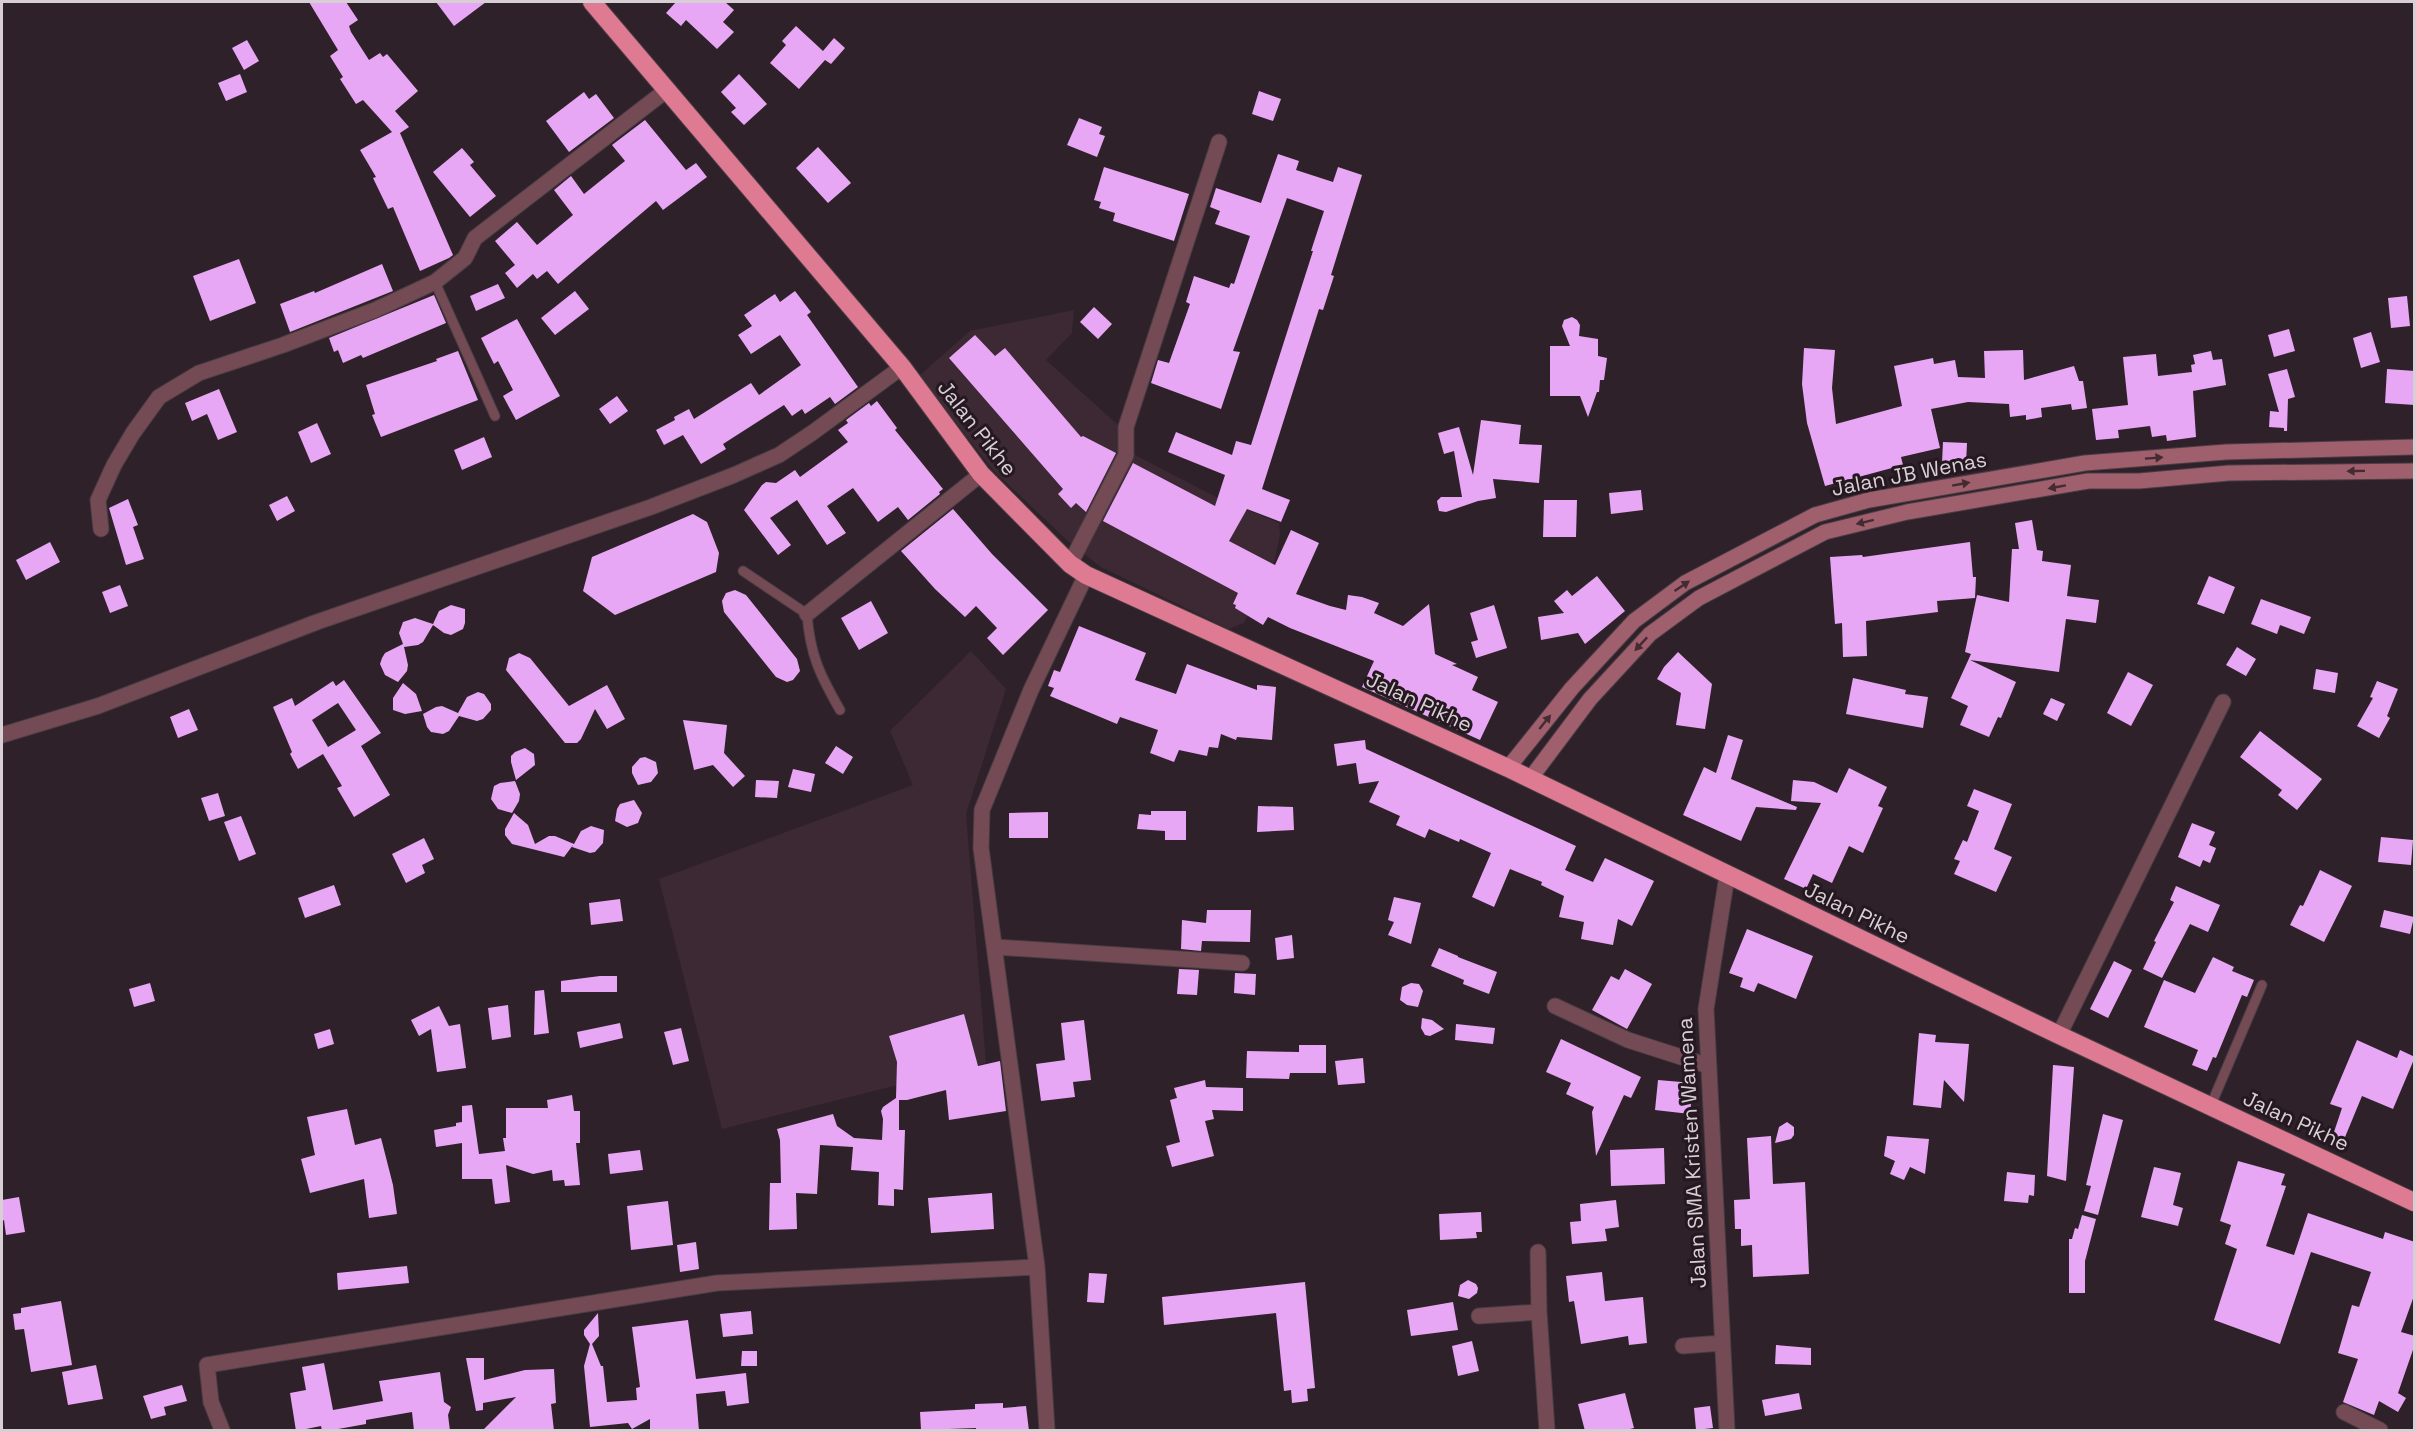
<svg xmlns="http://www.w3.org/2000/svg" width="2416" height="1432" font-family="'Space Grotesk',sans-serif">
<rect width="100%" height="100%" fill="#2f2129"/>
<!-- built -->
<path fill="#3c2934" d="M1074,310l-2,23 -26,27 73,66 16,29 81,42 63,26 1,12 -6,28 -30,60 -15,6 -128,-62 -33,-26 -74,-70 -75,-95 51,-45z
M971,651l35,38 -40,125 20,249 -264,66 -63,-250 254,-94 -23,-54z"/>
<!-- building -->
<path fill="#e8a7f5" fill-rule="evenodd" d="M309,2h37l12,18 -9,6 2,6 18,28 11,-7 3,4 4,-3 31,37 -23,20 14,16 -9,6 53,122 -4,3 -29,13 -27,-64 -5,2 -15,-31 3,-1 -16,-27 32,-18 -29,-32 -7,4 -16,-25 3,-2 -13,-21 8,-6z
M436,2h50l-32,24z
M676,2h49l9,8 -11,12 11,10 -17,17 -31,-29 -5,6 -15,-13z
M796,26l27,25 11,-13 11,10 -14,16 -6,-4 -26,29 -29,-26 16,-18 -4,-4z
M247,40l12,21 -15,9 -12,-22z
M240,74l7,18 -21,9 -8,-18z
M739,74l28,30 -23,21 -13,-13 5,-4 -15,-16z
M1259,91l22,8 -8,22 -21,-7z
M584,92l5,7 7,-5 18,24 -45,34 -23,-31z
M1079,118l23,9 -3,7 6,2 -8,21 -30,-12z
M645,120l41,50 10,-7 11,14 -44,33 -7,-9 -98,83 -11,-13 -10,8 -4,-5 -16,14 -12,-15 10,-8 -20,-24 22,-19 20,23 36,-30 -19,-25 17,-14 13,18 41,-33 -13,-16z
M818,147l33,36 -23,20 -32,-35z
M462,148l12,14 -4,3 26,31 -26,21 -37,-45z
M1278,154l21,7 -3,9 37,12 5,-15 24,8 -31,100 3,1 -11,34 -4,-1 -57,180 28,11 -9,22 -34,-13 -18,32 46,24 16,-35 28,13 -23,51 34,12 16,4 2,-15 14,2 17,6 -5,10 29,13 26,-22 6,50 22,10 -5,1 26,12 -6,13 26,12 -18,38 -118,-53 12,-26 -84,-33 -22,-11 -5,8 -28,-17 1,-3 -3,-1 5,-11 -135,-72 30,-58 82,43 10,-31 -57,-23 8,-20 56,23 4,-14 15,4 62,-194h-2l13,-40 -37,-13 -54,153 7,1 -19,57 -70,-26 7,-23 11,3 21,-59 -4,-2 8,-26 35,12 2,-5 3,1 16,-48 -35,-12 5,-13 -10,-4 6,-19 45,15z
M1104,167l85,27 -15,47 -61,-20 2,-8 -16,-5 2,-6 -7,-2z
M239,259l17,44 -46,18 -17,-45z
M382,264l11,27 -103,41 -10,-28 34,-13 1,2z
M498,284l7,14 -29,13 -6,-15z
M575,291l14,18 -34,26 -14,-17z
M795,291l16,21 -4,3 51,72 -23,17 -5,-7 -25,17 -3,-5 -10,7 -8,-11 -61,39 3,5 -25,15 -18,-29 -19,10 -8,-15 19,-10 -1,-3 15,-8 5,10 57,-36 8,12 42,-30 -21,-30 -29,19 -13,-19 14,-9 -8,-11 31,-21 5,8z
M434,295l12,28 -83,35 -2,-3 -18,8 -5,-13 -4,2 -5,-14z
M2407,296l3,30 -19,2 -3,-30z
M1094,307l18,17 -14,15 -18,-17z
M1572,317l5,3 3,5 -1,11 19,3v17l9,2 -3,22h-4l-1,12h-2l-9,25 -8,-21h-30v-50h20l-8,-20 2,-6z
M517,319l43,77 -44,24 -13,-24 10,-6 -15,-29 -4,3 -13,-26z
M2289,329l6,22 -21,6 -6,-22z
M2371,332l9,30 -19,6 -8,-30z
M975,335l20,21 10,-8 76,89 2,-1 33,17 -30,59 -10,-9 -5,5 -13,-14 5,-5 -114,-131z
M1804,348l31,2 -3,38 4,36 66,-18 -8,-40 39,-8 1,6 21,-4 3,17 27,1 -1,-27 39,-1 1,30 50,-14 5,15h4l4,27 -15,2 -1,-6 -30,4 1,9 -16,3v-5l-16,2 -1,-13 -41,-2 -37,7 9,39 -39,9 2,8 -78,21 -18,-63 -5,-39z
M458,351l20,49 -97,37 -9,-22 3,-1 -9,-29 71,-24 -1,-2z
M2211,351l2,9 9,-1 4,26 -33,6 3,46 -29,4 -1,-6 -14,2 -2,-11 -32,4 1,8 -23,2 -4,-31 36,-4 -5,-48 33,-3 2,22 34,-4 -1,-7 4,-1 -2,-9z
M2287,369l8,28 -7,2 -1,32h-3v-3l-15,-1 1,-16 9,1 -11,-38z
M2387,369l28,2v34l-30,-2z
M219,389l18,43 -19,8 -11,-26 -15,7 -7,-18z
M617,396l11,15 -18,13 -11,-15z
M877,401l20,27 -2,2 48,59 -4,3 1,2 -32,26 -10,-13 -20,15 -25,-34 -26,18 19,27 -19,12 -30,-45 -27,18 21,27 -13,10 -34,-45 18,-25 4,-3 10,1 19,-13 5,7 48,-35 -10,-12 10,-7 -2,-3 23,-17 2,3z
M1481,420l40,5 -2,19 23,1 -3,38 -46,-4 3,19 -18,3 -32,11 -7,-1 -2,-10 4,-4h21l-8,-46 -10,3 -6,-21 21,-6 14,48z
M317,423l14,31 -20,9 -13,-31z
M484,437l8,20 -30,13 -8,-20z
M1943,442l24,1 -1,21 -24,-1z
M1641,490l2,20 -32,4 -2,-21z
M287,496l8,15 -18,10 -8,-16z
M128,499l10,26 -5,2 11,32 -18,6 -17,-57z
M1544,500h33l-1,37h-33z
M953,509l39,45 56,56 -45,45 -16,-17 10,-10 -21,-22 -11,11 -30,-28 -34,-38z
M693,514l14,8 12,31 -3,19 -101,43 -32,-24 9,-34z
M2032,520l5,30 6,1 -1,10 29,4 -4,31 32,4 -3,23 -30,-4 -7,53 -89,-12 46,22 -15,36 -3,-1 -9,20 -29,-12 8,-19 -17,-8 20,-44 -6,-2 12,-57 32,7 3,-53h7l-4,-26z
M50,542l10,20 -34,18 -10,-20z
M1970,542l3,35h3l-1,21 -38,3 1,11 -72,9 1,35 -24,1 -1,-34 -7,1 -5,-67 32,-2 1,2z
M1597,576l28,35 -40,33 -7,-11 -37,7 -3,-23 26,-4 -10,-12 13,-11 5,6z
M2209,576l26,11 -11,27 -27,-10z
M120,585l8,21 -18,7 -8,-21z
M735,590l11,5 51,64 3,12 -7,9 -6,2 -11,-5 -52,-65 -2,-11 4,-8z
M2261,599l50,18 -7,17 -24,-9 -3,9 -26,-10z
M871,601l17,32 -29,17 -18,-32z
M451,605l14,4v14l-2,6 -12,6 -7,-2 -11,-8 -10,17 -5,3 -14,2 4,18 -1,6 -9,11 -13,-7 -5,-11 2,-6 3,-5 18,-9 -4,-11 4,-11 12,-4 18,6 6,-13z
M1494,605l13,43 -31,10 -5,-16 7,-2 -8,-27z
M1079,626l67,27 -11,27 41,14 11,-30 70,26v-5l19,2 -4,53 -35,-3 -1,3 -15,-6 -3,14 -9,-1 -2,9 -28,-6 -5,12 -24,-9 8,-23 -38,-13 -3,7 -67,-28 4,-8 -6,-2 6,-16 6,2z
M2237,647l19,12 -10,17 -20,-11z
M1678,652l34,32 -7,45 -29,-4 5,-32 -24,-14 7,-12z
M519,653l11,5 39,48 38,-21 18,34 -18,10 -12,-20 -14,30 -4,4h-12l-59,-73 3,-12z
M2316,669l22,4 -3,20 -22,-4z
M2128,672l25,13 -22,41 -24,-13z
M1853,678l53,12 -1,4 23,3 -5,31 -77,-14z
M344,680l37,53 -20,13 29,49 -36,22 -17,-29 5,-2 -19,-32 -25,15 -8,-15 2,-2 -19,-45 19,-9 3,8 38,-25 3,5zM338,703l18,27 -28,17 -16,-27z
M2377,681l21,8 -11,27 3,2 -11,20 -22,-12 16,-28 -3,-1z
M403,683l13,11 6,17 -17,3 -12,-4v-12z
M478,692l6,2 7,10v6l-8,9 -6,2 -18,-5 -10,15 -6,3 -12,-2 -4,-5 -4,-13 13,-7 6,-1 16,7 9,-16z
M2051,698l14,6 -8,17 -14,-7z
M189,709l9,21 -20,8 -8,-21z
M683,720l44,5 -3,28 21,23 -12,11 -20,-22 -19,5z
M2260,731l62,48 -25,31 -19,-15 4,-5 -42,-33z
M1728,735l15,5 -12,39 66,28 -1,3 -40,-3 -15,34 -58,-26 21,-48 12,6z
M1365,740l1,9 210,97 -11,24 28,12 12,-24 49,23 -22,45 -14,-7 -5,26 -32,-6 3,-17 -25,-5 5,-21 -23,-11 1,-3 -32,-13 -16,38 -22,-10 19,-44 -31,-14 -1,3 -30,-13 -4,9 -29,-13 4,-9 -31,-14 10,-21 -20,3 -3,-21 -19,3 -3,-22z
M836,746l17,11 -10,17 -18,-11z
M525,748l9,6 1,11 -19,15 -5,-18v-6l4,-4z
M645,757l11,5 2,11 -7,9 -13,3 -6,-12v-6l8,-9z
M1849,768l38,19 -9,19 5,2 -20,45 -14,-7 -17,37 -19,-9 -7,15 -22,-10 37,-76 -30,-2 2,-21 21,2 23,11z
M793,769l22,5 -4,18 -23,-5z
M756,780l23,1 -2,17 -22,-1z
M515,781l5,13 -1,7 -7,12 -14,-4 -7,-10 3,-13 6,-3z
M1974,789l38,15 -18,45 18,8 -16,35 -42,-18 6,-13 -6,-2 9,-19 4,2 12,-31 -12,-5z
M218,793l7,23 -16,5 -8,-23z
M634,800l8,13 -4,10 -11,4 -12,-6 2,-12 3,-5z
M1258,806l35,1 1,23 -37,2z
M1151,811h35v29h-21v-9l-28,-2 2,-15 12,1z
M1048,812v26h-39v-25z
M514,813l14,12 7,19 14,-8h6l19,8 7,-13 10,-5 13,4 -1,13 -8,9 -5,1 -18,-6 1,-2 -9,12 -52,-13 -7,-9v-6z
M241,816l15,38 -17,7 -15,-39z
M2192,823l23,9 -6,13 7,3 -6,15 -7,-3 -3,7 -22,-10z
M2381,837l32,3 -2,25 -33,-3z
M424,838l10,21 -12,6 3,8 -19,10 -14,-29z
M2320,870l32,16 -28,56 -34,-17 10,-20 3,1z
M334,885l7,20 -36,13 -7,-20z
M2176,886l44,19 -12,27 -18,-8 -28,54 -19,-9 13,-27 -2,-1 20,-39 -4,-2z
M1394,897l27,6 -10,41 -23,-9 6,-13 -6,-2z
M620,899l3,22 -32,4 -2,-22z
M1207,910h44l-1,32 -48,-1 -1,10 -20,-2 1,-29 24,3z
M2384,910l30,7 -4,17 -30,-7z
M1747,929l66,27 -17,43 -38,-16 -4,9 -14,-5 3,-9 -14,-5z
M1292,935l2,23 -17,2 -2,-22z
M1439,948l19,8v1l39,15 -8,22 -26,-10 1,-4 -33,-14z
M2213,957l21,10 -2,4 22,9 -7,17 -5,-2 -26,63 -3,-1 -6,14 -15,-6 6,-15 -54,-23 20,-47 31,13z
M2114,961l18,9 -24,48 -18,-9z
M1179,969l20,1 -2,25 -20,-1z
M1625,969l27,15 -25,45 -35,-19 19,-34 8,4z
M1235,973l21,1 -1,21 -21,-2z
M600,976h17v16h-56v-11z
M150,983l5,18 -21,6 -5,-18z
M1411,983l8,1 4,7 -5,16 -11,-2 -7,-5 2,-13z
M544,990l5,43 -15,2 1,-44z
M508,1005l3,32 -19,3 -4,-32z
M439,1006l10,20 11,-2 6,44 -29,4 -6,-43 -12,7 -8,-16z
M964,1014l14,52 22,-5 6,50 -57,9 -3,-30 -39,10h-8v30h6l-2,60 -9,-1v17l-16,-1 1,-33 -28,-2 2,-23 -33,-2 -3,49 -21,-1 1,36 -28,1 1,-47h11l-1,-43 -3,-11 56,-15 4,12 17,12 28,2 1,-21 -2,-8 2,-4 13,-9 1,-36 -8,-26z
M1422,1018l10,2 12,9 -14,7 -5,-1 -4,-7z
M1084,1020l7,60 -18,2 2,15 -34,4 -5,-37 29,-4 -4,-37z
M620,1023l3,15 -43,10 -3,-16z
M1456,1024l39,4 -2,16 -38,-4z
M681,1028l8,33 -16,4 -9,-33z
M330,1029l4,15 -16,5 -4,-15z
M1919,1033l17,2 -1,7 34,2 -5,58 -20,-22 -3,28 -28,-3z
M1561,1039l80,38 -10,21 -7,-3 -28,61 -4,-44 2,-5 -28,-13 5,-11 -25,-11z
M2357,1040l40,18 3,-8 15,7 -22,52 -31,-13 -19,46 -11,-4 10,-30 -12,-4z
M1299,1045h27v28h-36l-1,6 -43,-1 1,-27 52,1z
M1363,1058l2,25 -27,2 -3,-24z
M2053,1065l21,2 -8,114 -19,-5z
M1205,1080l1,7 37,1v23l-31,-1 2,9 -9,2 9,35 -42,11 -6,-21 14,-4 -10,-42 7,-2 -3,-10z
M1658,1080l35,3 -3,31 -35,-4z
M572,1095l2,16h6v32h-4l4,42 -15,1 -1,-6 -11,1 -1,-11 -19,4 -27,-9 4,37 -15,2 -3,-25h-30v-36l-26,4 -2,-17 22,-4v-3l6,-1v-16l10,-1 7,49 26,-3 -2,-13h3v-30h42l-1,-8z
M347,1109l8,36 26,-7 12,47 4,29 -28,4 -5,-39 -54,14 -9,-34 14,-4 -8,-38z
M2103,1114l20,6 -25,95 -14,-4 7,-25 -5,-1z
M1787,1122l7,5v8l-3,4 -16,4 4,-16z
M1771,1136l2,48 32,-2 4,92 -56,3 -1,-32 -11,1v-17h-6l-1,-29 16,-1 -3,-61z
M1887,1136l42,3 -4,35 -15,-7 -6,13 -14,-6 5,-13 -11,-5z
M1664,1148l1,36 -54,2 -1,-36z
M640,1150l3,20 -33,4 -2,-20z
M2238,1161l47,13 -4,11 5,1 -20,60 28,9 14,-42 75,26 2,-7 30,10v51l-14,39 14,4v8l-17,49 8,5 -8,14 -19,-11 -5,14 -31,-13 15,-43 -20,-6 14,-48 7,2 12,-35 -60,-20 -31,92 -66,-24 23,-71 -12,-5 6,-19 -11,-4z
M2154,1167l27,6 -8,32 10,3 -5,18 -37,-9z
M2007,1172l28,3 -1,21 -5,-1 -1,8 -24,-2z
M992,1193l2,36 -63,4 -3,-35z
M19,1197l6,35 -19,3 -2,-15 -2,1v-21z
M1616,1200l3,27 -14,2 2,12 -35,3 -2,-22 11,-1 -1,-17z
M668,1201l5,44 -42,5 -4,-44z
M1481,1212l1,20h-6l1,6 -37,2 -1,-26z
M2082,1215l14,4 -11,42v32h-16v-54h3l3,-11 3,1z
M696,1242l3,27 -19,3 -3,-27z
M407,1266l2,17 -71,7 -1,-17z
M1602,1272l3,29 38,-4 4,46 -18,2 -1,-9 -47,8 -7,-43 -5,1 -3,-26z
M1089,1273l18,1 -3,29 -17,-1z
M1468,1280l8,4 2,4 -1,5 -8,6 -11,-3 2,-11z
M1305,1282l10,106 -8,1 1,12 -16,2 -1,-13 -7,1 -8,-78 -112,12 -2,-28z
M61,1301l11,64 -41,7 -7,-43 -9,1 -2,-16 8,-1v-5z
M1453,1302l5,28 -47,6 -4,-26z
M751,1311l2,23 -30,3 -3,-23z
M598,1313l1,23 -7,8 9,22h2l4,36 30,-2 -1,-12 4,-1 -8,-60 56,-7 8,59 50,-6 3,30 -22,3 -2,-15 -29,3 3,37h-49v-12l-18,10 -4,-6 -38,4 -6,-61 6,-22 -6,-9v-5z
M1472,1341l7,30 -21,5 -6,-30z
M1776,1345l35,3v17l-36,-1z
M742,1351h15v15h-16z
M466,1358h18v22l41,-10 29,-1 2,34 -5,1 3,27h-72l34,-34 -33,6v7l-7,1z
M324,1363l9,47 50,-9 -4,-20 61,-9 4,30 7,5 -3,8 2,16h-36l-2,-19 -46,8v4l-39,7h-5l-1,-5 -25,5 -6,-38 16,-3 -4,-23z
M96,1365l7,34 -35,6 -6,-33z
M182,1385l5,16 -23,6 2,8 -15,4 -8,-23z
M1625,1393l9,35 -12,3h-37l-7,-27z
M1799,1393l3,16 -37,7 -3,-16z
M1003,1403v5l23,-2 3,25h-53v-3l-55,2 -1,-18 55,-3v-5z
M1710,1406l3,22 -17,2 -2,-22z"/>
<g fill="none" stroke-linecap="round" stroke-linejoin="round">
<!-- lane casing -->
<g stroke="#4a3d44" stroke-width="11">
<path id="lane" d="M435,282l60,134
M743,571l64,43c3,41 13,61 33,96
M2211,1105l51,-120"/>
</g>
<!-- street casing -->
<g stroke="#4a3d44" stroke-width="17">
<path id="street" d="M101,529l-3,-29 16,-35 19,-32 26,-36 40,-24 84,-28 92,-35 60,-28 30,-24 10,-20 193,-149
M1070,564l56,-109v-28l93,-285
M807,614l174,-140
M2,735l96,-29 219,-84 334,-115 83,-32 45,-20 33,-22 90,-66
M996,947l246,16
M1555,1006l73,34 81,26
M2059,1035l164,-333
M1538,1252l1,60 8,118
M1479,1316l60,-4
M1683,1346l39,-3
M2344,1412l36,18
M222,1430l-11,-28 -4,-37 510,-82 320,-16
M1047,1430l-10,-163 -56,-419 1,-38 49,-120 55,-115
M1727,1430l-21,-421 21,-133"/>
</g>
<!-- secondary casing -->
<g stroke="#4a3d44" stroke-width="17">
<path id="secondary" d="M1508,768l64,-80 62,-67 51,-38 130,-68 54,-15 216,-37 141,-11 188,-5
M1530,779l60,-80 60,-65 49,-36 126,-66 82,-20 181,-31h51l90,-8 185,-2"/>
</g>
<!-- highway casing -->
<g stroke="#4a3d44" stroke-width="20">
<path id="highway" d="M592,2l310,365 79,107 89,90 16,11 422,193 551,267 355,167"/>
</g>
<!-- lane -->
<use href="#lane" stroke="#744b54" stroke-width="9"/>
<!-- street -->
<use href="#street" stroke="#744b54" stroke-width="15"/>
<!-- secondary -->
<use href="#secondary" stroke="#9f5f6d" stroke-width="15"/>
<!-- highway -->
<use href="#highway" stroke="#de7a92" stroke-width="18"/>
</g>
<!-- one-way arrows -->
<defs><path id="oneway-solid" d="M-6-.8H1V-3.2L6.5 0L1 3.2V.8H-6Z" transform="scale(1.5)"/></defs>
<g fill="#442a33">
<use href="#oneway-solid" transform="translate(2154 458) rotate(-4)"/>
<use href="#oneway-solid" transform="translate(2356 471) rotate(179)"/>
<use href="#oneway-solid" transform="translate(1961 484) rotate(-10)"/>
<use href="#oneway-solid" transform="translate(2057 487) rotate(170)"/>
<use href="#oneway-solid" transform="translate(1865 522) rotate(166)"/>
<use href="#oneway-solid" transform="translate(1682 586) rotate(-34)"/>
<use href="#oneway-solid" transform="translate(1641 644) rotate(133)"/>
<use href="#oneway-solid" transform="translate(1545 722) rotate(-51)"/>
</g>
<g text-anchor="middle" stroke-width="6" stroke-linejoin="round" paint-order="stroke">
<!-- street labels -->
<g font-size="21" fill="#d8cfd4" stroke="#251820">
<text transform="translate(977 428) rotate(52)" y="7">Jalan Pikhe</text>
<text transform="translate(1909 474) rotate(-11)" y="7">Jalan JB Wenas</text>
<text transform="translate(1419 702) rotate(25)" y="7">Jalan Pikhe</text>
<text transform="translate(1857 913) rotate(26)" y="7">Jalan Pikhe</text>
<text transform="translate(2296 1121) rotate(25)" y="7">Jalan Pikhe</text>
<text transform="translate(1692 1153) rotate(-93)" y="7">Jalan SMA Kristen Wamena</text>
</g>
</g>
<!-- border -->
<rect width="2416" height="1432" fill="none" stroke="#d8cfd4" stroke-width="6"/>
</svg>
